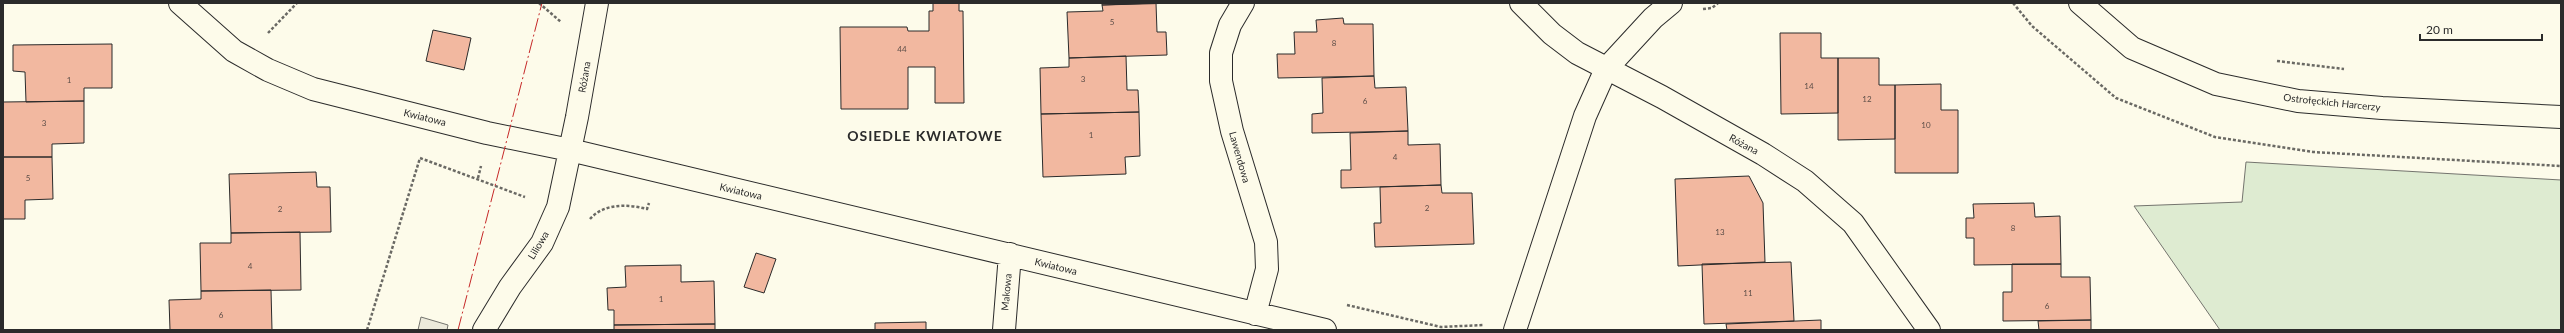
<svg xmlns="http://www.w3.org/2000/svg" width="2564" height="333" font-family="Lato,sans-serif">
<rect width="100%" height="100%" fill="#fdfbea"/>
<!-- green -->
<path fill="#deebd1" stroke="#74746e" d="M2246,162l315,18v150h-341l-86,-124 108,-4z"/>
<!-- parking -->
<path fill="#eceadb" stroke="#74746e" d="M421,317l27,8 -1,5h-29z"/>
<!-- building -->
<path fill="#f2b8a0" stroke="#2b2b2b" d="M933,3h26v8h4l1,92h-29v-36h-27v42h-67l-1,-82h67l1,4h21v-20h4z
M1102,3h76l-76,2z
M1156,3l1,29h9l1,23 -98,3 -2,-46 36,-1 -1,-6z
M1343,18l1,6h29l1,52 -96,2 -1,-24h18l-1,-22h23l-1,-12z
M433,30l38,8 -7,32 -38,-9z
M1780,33h41v25h17v55l-57,1z
M112,44v44h-28v13l-58,1 -1,-30 -12,-1v-26z
M1126,56l1,34h11l1,22 -98,2 -1,-46 29,-1v-9z
M1838,58h41v27h16v54l-57,1z
M1374,76l1,12 31,-1 2,44 -96,2v-19l11,-1 -1,-35z
M1941,84v26h17v63h-63v-88z
M84,101v42l-32,1v13h-49v-55z
M1139,112l1,44 -15,1 1,17 -83,3 -2,-63z
M1408,131v14l32,-1 1,41 -100,3v-18h10l-1,-37z
M3,157h49l1,42 -28,1v19h-22z
M316,172l1,15h13l1,45 -100,1 -2,-59z
M1749,176l14,27 2,59 -87,4 -3,-87z
M1441,185l1,8h30l2,51 -99,3 -1,-24h7l-1,-36z
M2034,203l1,14 25,-1 1,48 -87,1v-27h-8v-20h8l-1,-14z
M300,232l1,58 -100,1 -1,-48h31v-10z
M756,253l20,6 -12,34 -20,-6z
M1791,262l3,59 -90,3 -2,-60z
M2012,264h49v13h29l1,43 -88,1v-29h9z
M681,265v17l33,-1 1,43 -101,1v-15h-6l-1,-22 19,-1 -1,-21z
M271,290l1,40h-102l-1,-30 32,-1v-8z
M1821,320v10h-94l-1,-6z
M2091,320v10h-52l-1,-9z
M926,322v8h-51v-7z
M715,324v6h-101v-5z"/>
<g fill="none" stroke-linecap="round" stroke-linejoin="round">
<!-- street casing -->
<g stroke="#2b2b2b" stroke-width="24">
<path id="street" d="M180,3l54,48 34,19 45,19 174,44 83,17 755,180
M1243,3l-13,22 -9,28v28l11,50 34,111 1,27 -12,45
M1521,3l31,31 25,19 85,44 101,57 42,27 48,42 76,107
M2080,3l52,45 84,36 82,17 84,7 179,9
M484,330l26,-43 32,-44 16,-36 19,-90 20,-114
M1004,330l6,-76
M1515,330l70,-214 21,-47 47,-51 18,-15"/>
</g>
<!-- path -->
<path stroke="#6a6964" stroke-width="2.5" stroke-dasharray="3 2" stroke-linecap="butt" d="M539,3l22,19
M2013,3l19,23 84,72 99,39 98,15 248,14
M1703,9l9,-1 6,-5
M268,33l29,-30
M2277,61l67,8
M478,178l3,-12
M590,219c14,-16 38,-15 57,-10l2,-6
M1347,305l94,22 42,-2
M367,330l53,-172 105,39"/>
<!-- street -->
<use href="#street" stroke="#fdfbea" stroke-width="22"/>
<!-- power -->
<path stroke="#c62828" stroke-width="1" stroke-dasharray="14 3 2 3" stroke-linecap="butt" d="M458,330l84,-327"/>
</g>
<g text-anchor="middle" stroke-width="3" stroke-linejoin="round" paint-order="stroke">
<!-- number labels -->
<g font-size="8" fill="#5d4e48">
<text x="1112" y="25">5</text>
<text x="1334" y="46">8</text>
<text x="902" y="52">44</text>
<text x="1083" y="82">3</text>
<text x="69" y="83">1</text>
<text x="1809" y="89">14</text>
<text x="1867" y="102">12</text>
<text x="1365" y="104">6</text>
<text x="44" y="126">3</text>
<text x="1926" y="128">10</text>
<text x="1091" y="138">1</text>
<text x="1395" y="160">4</text>
<text x="28" y="181">5</text>
<text x="1427" y="211">2</text>
<text x="280" y="212">2</text>
<text x="2013" y="231">8</text>
<text x="1720" y="235">13</text>
<text x="250" y="269">4</text>
<text x="1748" y="296">11</text>
<text x="661" y="302">1</text>
<text x="2047" y="309">6</text>
<text x="221" y="318">6</text>
</g>
<!-- street labels -->
<g font-size="10" fill="#2b2b2b" stroke="#fdfbea">
<text transform="translate(584 77) rotate(-80)" y="4">Różana</text>
<text transform="translate(2332 102) rotate(6)" y="4">Ostrołęckich Harcerzy</text>
<text transform="translate(425 117) rotate(14)" y="4">Kwiatowa</text>
<text transform="translate(1744 144) rotate(28)" y="4">Różana</text>
<text transform="translate(1240 157) rotate(74)" y="4">Lawendowa</text>
<text transform="translate(741 191) rotate(13)" y="4">Kwiatowa</text>
<text transform="translate(538 245) rotate(-59)" y="4">Liliowa</text>
<text transform="translate(1056 266) rotate(14)" y="4">Kwiatowa</text>
<text transform="translate(1006 292) rotate(-85)" y="4">Makowa</text>
</g>
<!-- district labels -->
<g font-size="14" font-weight="bold" letter-spacing="1" fill="#2b2b2b" stroke="#fdfbea">
<text x="925" y="141">OSIEDLE KWIATOWE</text>
</g>
</g>
<!-- border -->
<rect width="2564" height="333" fill="none" stroke="#2b2b2b" stroke-width="8"/>
<!-- scale -->
<path d="M2420 34v6h122v-6" fill="none" stroke="#2b2b2b" stroke-width="2"/>
<text x="2426" y="34" font-size="12" fill="#2b2b2b" stroke="#fdfbea" stroke-width="3" paint-order="stroke">20 m</text>
</svg>
